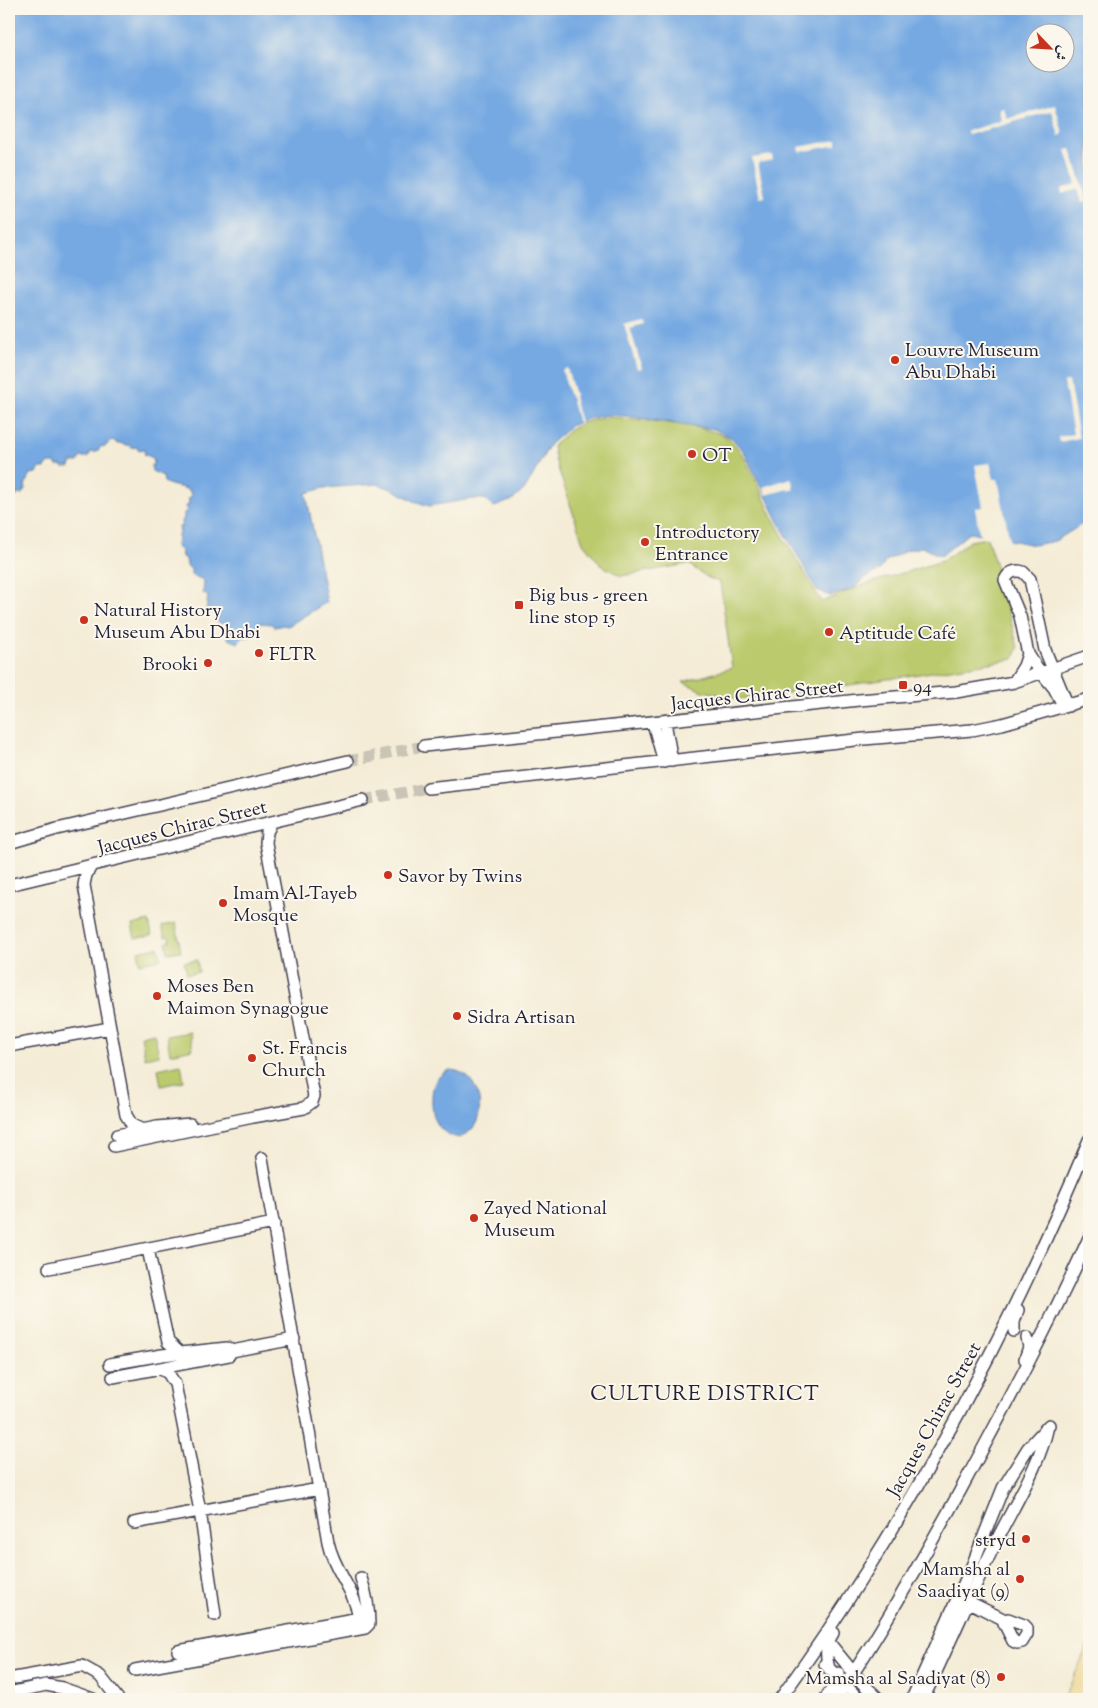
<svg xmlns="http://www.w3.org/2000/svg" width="1098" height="1708" font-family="'Sorts Mill Goudy',Amiri,serif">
<rect width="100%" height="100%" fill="#fbf7ec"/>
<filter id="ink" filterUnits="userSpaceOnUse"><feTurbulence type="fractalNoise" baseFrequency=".02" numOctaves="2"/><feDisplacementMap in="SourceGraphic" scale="10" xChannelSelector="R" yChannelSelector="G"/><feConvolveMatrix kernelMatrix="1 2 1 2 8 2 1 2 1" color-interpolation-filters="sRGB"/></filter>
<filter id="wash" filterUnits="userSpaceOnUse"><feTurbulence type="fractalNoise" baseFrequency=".0096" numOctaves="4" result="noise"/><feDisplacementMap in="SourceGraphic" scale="20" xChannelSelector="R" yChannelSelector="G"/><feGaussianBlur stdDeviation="1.12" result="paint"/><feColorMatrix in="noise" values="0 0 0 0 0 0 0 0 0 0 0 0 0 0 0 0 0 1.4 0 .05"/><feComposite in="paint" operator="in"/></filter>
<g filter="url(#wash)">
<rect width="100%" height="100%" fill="#f4ecd6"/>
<!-- green -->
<path fill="#bbca6d" stroke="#6e7654" d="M608,417c24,2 102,8 120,21 18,13 35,60 46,82 15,28 32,55 48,82l41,-17 79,-24 28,-20 17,-3 11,34 20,76 -4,11 -177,28 -99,12 -38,-9 -17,-8 49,-14 -12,-86 -10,-3 -22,-15 -67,12 -20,-11 -18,-22 -28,-84 -2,-13c21,-21 26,-24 55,-29z
M149,921l3,14 -17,3 -3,-13z
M176,923l5,28 -13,2 -2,-11 4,-1 -1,-5 -4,1 -3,-11z
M158,947l3,12 -21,4 -2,-12z
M197,960l2,12 -12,2 -3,-12z
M190,1032l3,17 -23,5 -3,-18z
M154,1033l5,22 -14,3 -4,-22z
M181,1064l3,17 -23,5 -3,-17z"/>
<!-- sand -->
<path fill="#eeda9e" stroke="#887e6c" d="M1089,1643v56h-25z"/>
<!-- water -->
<path fill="#76a9e2" stroke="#4c668e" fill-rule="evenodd" d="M9,9h1080v511l-34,21 -21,4 -64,-13 -29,24 -19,-9 -15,3 -21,11 -6,9 -15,8 -12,11 -23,7 -13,-6 -34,-60 -39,-78 -12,-14 -18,-9 -89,-13 -18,-1 -16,3 -19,7 -22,19 -24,44 -13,12 -19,7 -9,-8h-13l-43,7 -15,-5 -22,-12 -15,-5 -53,4 -18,5 21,109 -39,24 -6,-1 -2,1 -6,1 -2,-3 -12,-1 -6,12 -5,1 -2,2 -3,-2 -6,7 -10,-4v-6l-5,-3 -1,-6 -5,-3v-7l-4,-2 -3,1 -4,-3 2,-14 -5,-3 1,-13 -13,-5v-6l-4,-3 -1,-7 -4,-2 -1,-7 -5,-3v-5l2,-2 -1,-5 3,-2 -1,-6 3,-1v-6l2,-1v-6l3,-2 -1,-5 3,-1 -1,-6 3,-2 -1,-6c-8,-5 -18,-4 -26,-9l-1,-6 -11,-5 -1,-6 3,-1 -1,-6 -9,-4 1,-2 -1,-3 -6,1 -1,-3 -6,1 -1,-3h-7l-1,-2 -5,1 -2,-3h-5l-4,5 -6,1 -3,5h-6l-3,5h-7l-3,5h-6l-2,5h-7l-2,-2 -4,1 -2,-3h-6l-4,5h-5l-3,5 -7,1 -5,12 1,2 -4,6h-4l-3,4h-6zM1036,32h30v30h-30z
M449,1070c25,0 36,30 28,51 -3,8 -10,13 -17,17 -21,-3 -29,-20 -28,-40 0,-6 1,-13 5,-19 3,-4 8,-7 12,-9z"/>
<!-- pier -->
<path fill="#f4ecd6" d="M1055,105l8,29 -4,2 -7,-25 -84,24 -1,-4 34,-10 -2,-12 5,-1 3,11z
M837,140v5l-37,7 -1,-5z
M1071,149l16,52 -5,1 -4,-13 -16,5 -1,-5 15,-5 -10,-34z
M772,155l1,5 -15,3 7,34 -5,1 -8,-40z
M641,319l2,5 -13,4 12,40 -5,1 -13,-45z
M567,368l8,27 -1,1 6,26 -2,1 -7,-26h-1l-8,-27z
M1069,381l10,57 -20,4 -1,-5 15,-3 -9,-52z
M990,463l4,16h4l12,63 -30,-5 -5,-29 8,-1 -8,-42z
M791,478l3,11 -5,2 -1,-2 -22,6 -3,-8z"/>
</g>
<g filter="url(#ink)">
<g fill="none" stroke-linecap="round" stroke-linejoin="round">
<!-- minor-tunnel -->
<path stroke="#cac4b7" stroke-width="11" stroke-dasharray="11 5.5" stroke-linecap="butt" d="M348,761l76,-15
M363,800l65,-12"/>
<!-- minor casing -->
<g stroke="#424052" stroke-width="14">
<path id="minor" d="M1014,682l10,-16 4,-12
M1064,707l-10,-19 -19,-23 -7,-11 -8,-38 -15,-36c3,-7 10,-11 18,-8l7,7 15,71 23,56
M665,722l7,39
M653,723l11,39
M424,746l435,-46 97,-8 58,-10 75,-26
M428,788l436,-49 108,-9 30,-6 87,-25
M9,843l48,-14 291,-68
M91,866l-5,9 -2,10 42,230 6,10 11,5
M9,885l354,-85
M9,1046l101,-18
M117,1135l40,-8 33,-3
M114,1146l139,-29 51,-9 8,-6 2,-6 -48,-253 1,-11 5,-10
M262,1158l66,384c6,29 27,48 31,76
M148,1249l20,93 12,11
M49,1268l225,-45
M1014,1331v-9l4,-12
M1025,1359l4,-12 -2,-9
M110,1364l52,-9 65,-7 4,2
M161,1369l7,4 7,11 25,127 15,104
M113,1377l116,-22 3,-4 62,-12
M134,1523l185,-34
M969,1602l36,18
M1008,1619l16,6 3,3v6l-5,8 -5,1 -4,-2 -9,-18z
M826,1639l35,43 18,17
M178,1651l187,-34
M825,1664l34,35
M829,1669c-4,-14 -3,-24 4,-36
M135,1670l230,-42 4,-4c0,-16 -3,-31 -8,-46
M9,1679l73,-13 18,10 18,23
M9,1693l37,-8 16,3 31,11
M780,1699c31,-43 61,-87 89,-132 85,-135 159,-280 220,-427
M825,1699l14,-20v-6
M836,1699c45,-66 85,-138 124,-208 45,-83 90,-167 129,-253
M912,1699l60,-133 31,-78 25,-40 21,-23
M923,1699c25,-51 47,-104 72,-155 18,-38 44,-76 53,-118"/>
</g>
<!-- minor -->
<use href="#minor" stroke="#fff" stroke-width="11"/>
</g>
</g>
<!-- markers -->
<g fill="#c8321e" stroke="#fbf7ec" stroke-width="2">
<circle cx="895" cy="360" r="5"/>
<circle cx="692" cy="454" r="5"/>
<circle cx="645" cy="542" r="5"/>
<rect x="514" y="600" width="10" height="10" rx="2.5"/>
<circle cx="84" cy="620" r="5"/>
<circle cx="829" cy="632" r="5"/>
<circle cx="259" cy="653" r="5"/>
<circle cx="208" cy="663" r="5"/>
<rect x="898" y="680" width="10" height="10" rx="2.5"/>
<circle cx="388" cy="875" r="5"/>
<circle cx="223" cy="903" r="5"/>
<circle cx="157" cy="996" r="5"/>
<circle cx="457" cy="1016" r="5"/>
<circle cx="252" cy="1058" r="5"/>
<circle cx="474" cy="1218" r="5"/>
<circle cx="1026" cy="1539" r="5"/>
<circle cx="1020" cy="1579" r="5"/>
<circle cx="1001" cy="1677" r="5"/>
</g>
<g text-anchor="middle" stroke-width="4" stroke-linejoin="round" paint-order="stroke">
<!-- poi labels -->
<g font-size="19" fill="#22223b" stroke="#fbf7ec" text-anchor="start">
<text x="905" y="356">Louvre Museum<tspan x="905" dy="22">Abu Dhabi</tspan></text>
<text x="702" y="461">OT</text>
<text x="655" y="538">Introductory<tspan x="655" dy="22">Entrance</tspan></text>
<text x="529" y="601">Big bus - green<tspan x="529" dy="22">line stop 15</tspan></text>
<text x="94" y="616">Natural History<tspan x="94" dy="22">Museum Abu Dhabi</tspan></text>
<text x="839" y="639">Aptitude Café</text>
<text x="269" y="660">FLTR</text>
<text x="198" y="670" text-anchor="end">Brooki</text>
<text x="913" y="692">94</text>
<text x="398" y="882">Savor by Twins</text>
<text x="233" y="899">Imam Al-Tayeb<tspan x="233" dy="22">Mosque</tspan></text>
<text x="167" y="992">Moses Ben<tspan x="167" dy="22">Maimon Synagogue</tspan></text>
<text x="467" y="1023">Sidra Artisan</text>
<text x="262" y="1054">St. Francis<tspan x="262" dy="22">Church</tspan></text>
<text x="484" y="1214">Zayed National<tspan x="484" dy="22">Museum</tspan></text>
<text x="1016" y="1546" text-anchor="end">stryd</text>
<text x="1010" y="1575" text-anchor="end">Mamsha al<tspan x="1010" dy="22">Saadiyat (9)</tspan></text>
<text x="991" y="1684" text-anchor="end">Mamsha al Saadiyat (8)</text>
</g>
<!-- street labels -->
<g font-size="19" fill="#22223b" stroke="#fbf7ec">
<text transform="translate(757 694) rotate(-6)" y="7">Jacques Chirac Street</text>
<text transform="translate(182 826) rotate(-14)" y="7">Jacques Chirac Street</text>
<text transform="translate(933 1419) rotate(-61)" y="7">Jacques Chirac Street</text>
</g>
<!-- quarter labels -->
<g font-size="21" letter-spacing="1" fill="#22223b" stroke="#fbf7ec">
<text x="705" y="1400">CULTURE DISTRICT</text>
</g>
</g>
<!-- margin -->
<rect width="1098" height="1708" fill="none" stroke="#fbf7ec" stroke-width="30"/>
<!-- north arrow -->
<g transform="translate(1050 48) rotate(115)"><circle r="24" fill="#fbf7ec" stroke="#a4a2a5"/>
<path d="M0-4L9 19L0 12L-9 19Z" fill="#c8321e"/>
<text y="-8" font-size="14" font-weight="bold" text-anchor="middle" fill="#22223b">ش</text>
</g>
</svg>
